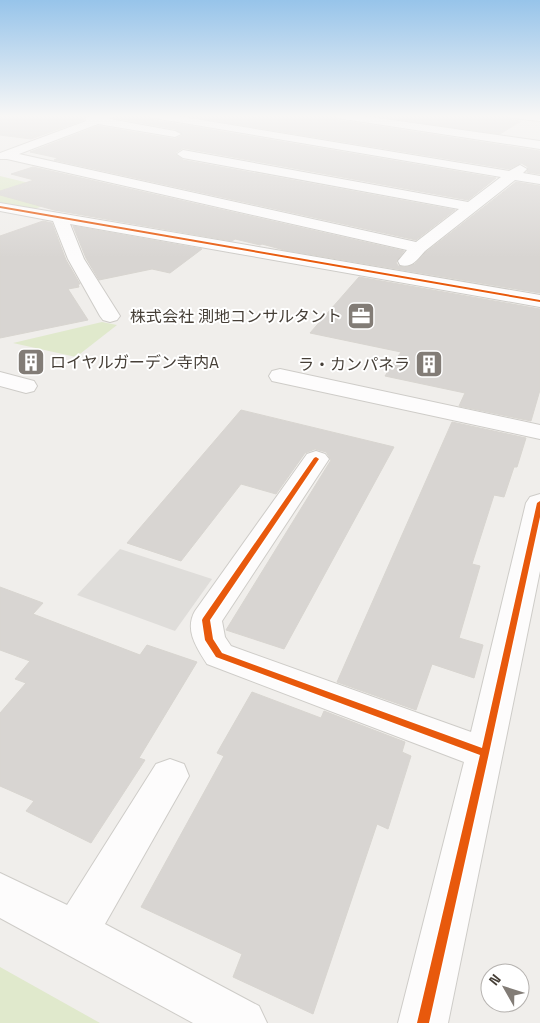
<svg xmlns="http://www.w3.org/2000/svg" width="540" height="1023" font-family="'Space Grotesk','Noto Sans JP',sans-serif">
<rect width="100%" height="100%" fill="#f0eeeb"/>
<!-- green -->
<path fill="#e0e9cc" d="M0,176l74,18 -42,16 -32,-5z
M102,322l15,3 -41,32 -63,-14z
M0,967l100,56h-100z"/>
<!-- parking -->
<path fill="#dfddda" d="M120,549l92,30 -37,52 -98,-36z"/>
<!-- building -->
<path fill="#d8d5d2" stroke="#d8d5d0" d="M0,115h90l-5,1 -1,4 -53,19 -31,-4z
M118,115h29l7,5 342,58 -28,22 -285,-52 -8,5 8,7 272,50 -39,30 -362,-80 4,-2 -28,-6 68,-26 77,13 8,-4 -8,-6 -60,-11z
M180,115h150l7,5 203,31v23l-13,-2 1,-5 -7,-4 -12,6z
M366,115h139l6,5 10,1 -21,13z
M33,167l371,84 -8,11 2,4 6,1 11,-3 11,-12 90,-70 24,4v107l-256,-43 -22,-6 -2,1 -25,-6 -3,2 -178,-31 -54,-15v-4l34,-11 -23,-6z
M43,221l9,2 14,37 14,24h-2l1,3 -11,2 20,31 -88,18v-102z
M73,226l129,23 -32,24 -18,-4 -53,11 -13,-22z
M359,277l181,32v81l-9,31 -72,-15 6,-13 -80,-17 16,-24 -91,-19z
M241,410l153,37 -110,202 -58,-19 105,-170 -5,-8 -11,-3 -10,4 -29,41 -35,-10 -60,77 -54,-18z
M452,422l74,16 -9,29h-3l-10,30 -10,-2 -22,69 8,2 -21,72 24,7 -9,33 -42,-14 -16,46 -79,-28z
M0,587l43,16 -10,11 107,41 7,-10 50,17 -58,96 6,2 -54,83 -65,-32 8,-10 -34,-15v-73l26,-30 -11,-4 15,-18 -30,-11z
M252,692l69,26 3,-7 81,31 -3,10 9,4 -23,73 -11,-5 -64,190 -80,-37 9,-23 -101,-47 83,-151 -7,-3z"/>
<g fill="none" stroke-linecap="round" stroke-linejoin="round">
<!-- minor casing -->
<g stroke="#ceccc8" stroke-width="2">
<path id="minor" d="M102,115h14l-6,4 65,12 6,3 -6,3 -77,-13 -79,30 397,88 43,-33 -276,-51 -6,-4 6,-4 285,52 33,-25 -347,-59 -5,-3h22l338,56 11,-6 7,4 -4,4 17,3v8l-25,-4 -90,71c-8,9 -13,17 -25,14l-2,-4 9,-11 -400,-91h-7v-6l86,-32v-4z
M332,115h24l184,26v8l-203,-31z
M507,115h33v6l-28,-3z
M0,203l540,92v12l-470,-83 14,35 36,57 -3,4 -7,2 -7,-2 -3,-4 -32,-57 -15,-38 -53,-10z
M280,369l260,56v14l-268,-58 -3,-5 3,-5z
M0,372l34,9 3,5 -3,5 -8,2 -26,-7z
M316,451l9,3 4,5 -107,162 3,16 6,9 240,86 55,-229 4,-6 10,-3v77l-92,452h-50l66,-261 -257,-98c-10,-16 -23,-34 -12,-53l112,-157z
M170,759l14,5 5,12 -84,148 154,82 8,17h-74l-193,-105v-45l67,32 89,-141z"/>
</g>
<!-- minor -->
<use href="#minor" fill="#fdfcfc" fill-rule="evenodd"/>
<!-- cycleway casing -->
<g stroke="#fff" stroke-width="3">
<path id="cycleway" d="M0,206l540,94v2l-540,-94z
M316,457l3,2 -109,161 3,19 9,14 260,95 55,-245 3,-2v16l-51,236 -60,270h-12l63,-268 -264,-98 -11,-17 -3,-20 1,-2 111,-160z"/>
</g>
<!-- cycleway -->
<use href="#cycleway" fill="#e8590c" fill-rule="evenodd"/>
</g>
<!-- sky -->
<linearGradient id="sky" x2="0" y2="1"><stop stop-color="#97c4ea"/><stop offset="0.45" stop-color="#f8f7f6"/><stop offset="1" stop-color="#f8f7f6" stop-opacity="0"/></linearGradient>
<rect width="540" height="258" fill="url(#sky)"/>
<!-- icons -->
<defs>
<g id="office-square" transform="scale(1.4375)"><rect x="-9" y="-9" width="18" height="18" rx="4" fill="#827c76" stroke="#fff"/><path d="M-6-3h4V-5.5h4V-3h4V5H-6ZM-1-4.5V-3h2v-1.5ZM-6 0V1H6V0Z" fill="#fff"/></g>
<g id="building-square" transform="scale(1.4375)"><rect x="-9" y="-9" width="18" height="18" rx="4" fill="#827c76" stroke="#fff"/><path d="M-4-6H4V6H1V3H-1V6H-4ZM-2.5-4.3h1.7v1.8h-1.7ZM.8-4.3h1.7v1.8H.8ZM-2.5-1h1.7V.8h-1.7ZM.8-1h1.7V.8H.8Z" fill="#fff"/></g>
</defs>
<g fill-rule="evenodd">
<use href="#office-square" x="361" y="316"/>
<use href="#building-square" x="31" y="362"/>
<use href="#building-square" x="429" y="364"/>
</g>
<g text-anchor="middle" stroke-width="4" stroke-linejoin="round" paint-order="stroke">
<!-- far-poi labels -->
<g font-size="16" fill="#463f37" stroke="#fff" text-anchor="end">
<text x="342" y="322">株式会社 測地コンサルタント</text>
<text x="50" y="368" text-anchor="start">ロイヤルガーデン寺内A</text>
<text x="410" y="370">ラ・カンパネラ</text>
</g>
</g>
<!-- north arrow -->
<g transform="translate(505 988) rotate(309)"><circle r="24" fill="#ffffff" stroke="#b5b2af"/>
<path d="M0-4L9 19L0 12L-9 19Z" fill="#827c76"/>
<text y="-8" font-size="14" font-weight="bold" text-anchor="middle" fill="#463f37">N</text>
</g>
</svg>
